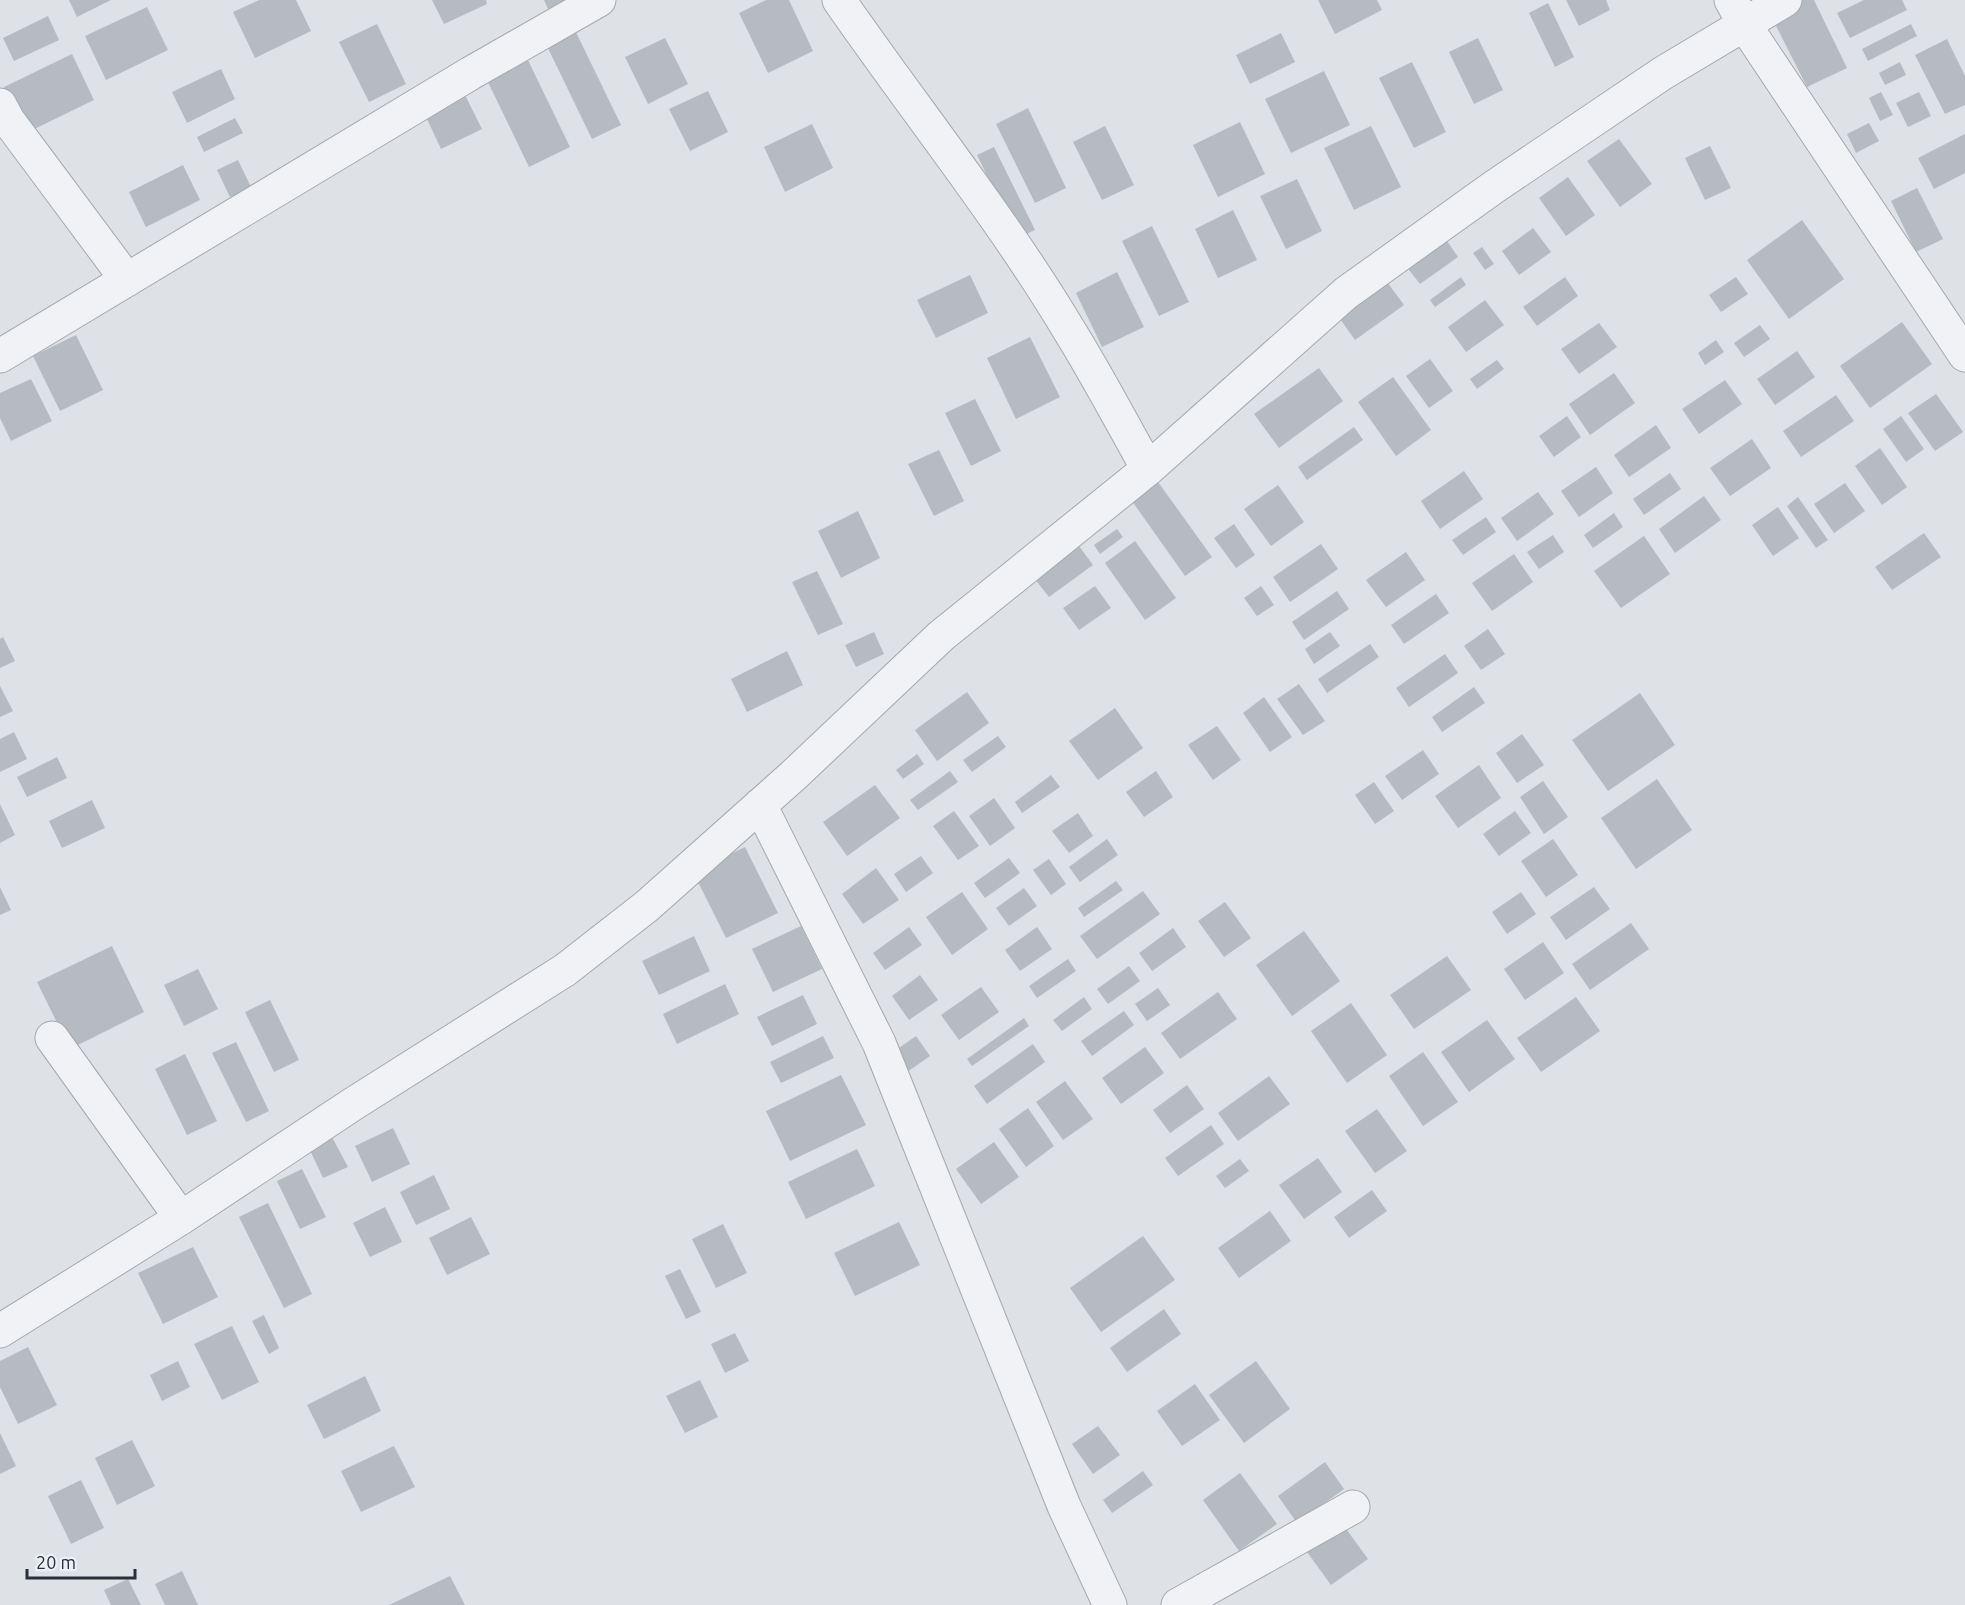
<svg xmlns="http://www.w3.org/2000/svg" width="1965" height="1605" font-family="Ubuntu,sans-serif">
<rect width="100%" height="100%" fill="#dee1e6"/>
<!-- building -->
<path fill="#b6bbc2" d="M69,0h42l-34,17z
M259,0h37l15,31 -56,27 -22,-46z
M432,0h54l1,4 -43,20z
M544,0h22l-18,9z
M766,0h23l24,51 -45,22 -29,-60z
M1318,0h59l5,10 -47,24z
M1566,0h40l4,10 -31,16z
M1803,0h11l33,68 -40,19 -36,-71z
M1864,0h38l5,10 -57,28 -13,-25z
M1548,3l26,54 -19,10 -26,-54z
M147,7l21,43 -62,30 -21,-44z
M48,16l11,24 -45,21 -11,-23z
M377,24l29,60 -37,18 -30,-60z
M1911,24l6,12 -49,25 -6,-12z
M573,26l48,99 -29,14 -48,-99z
M1281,33l14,29 -45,22 -14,-29z
M665,38l23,46 -40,20 -23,-47z
M1478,38l25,52 -29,14 -25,-52z
M1947,39l18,37v29l-20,9 -30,-59z
M72,54l22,46 -68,33 -22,-46z
M526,56l44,91 -41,20 -44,-91z
M1412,62l34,70 -32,16 -35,-70z
M1900,62l6,13 -21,10 -6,-12z
M221,69l14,30 -48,24 -15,-31z
M1324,71l26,54 -59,28 -26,-54z
M461,87l21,42 -41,20 -20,-43z
M708,91l20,41 -38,19 -21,-42z
M1881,92l12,23 -13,6 -11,-23z
M1919,92l12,24 -23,11 -12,-24z
M1028,108l38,80 -31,15 -39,-79z
M235,118l8,15 -39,19 -7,-15z
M1240,122l25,52 -47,23 -25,-52z
M1869,123l10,18 -23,12 -9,-19z
M812,124l21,44 -48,24 -21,-45z
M1105,126l29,59 -32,15 -29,-58z
M1371,126l30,61 -47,23 -30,-62z
M1965,134v39l-31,16 -16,-31z
M1619,139l33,45 -32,23 -33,-46z
M1710,146l21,42 -26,12 -20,-42z
M994,147l41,83 -18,8 -40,-83z
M238,160l13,27 -21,10 -13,-27z
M183,165l17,35 -54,27 -17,-35z
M1568,177l27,38 -29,21 -27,-38z
M1297,179l25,52 -36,18 -26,-53z
M1917,188l26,51 -27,13 -25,-51z
M1233,210l24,50 -39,18 -23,-49z
M1802,220l42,59 -55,40 -42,-59z
M1152,226l37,76 -30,14 -37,-75z
M1533,228l18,24 -32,23 -17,-24z
M1445,238l13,19 -38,27 -14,-18z
M1482,247l12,17 -9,6 -12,-17z
M1117,272l27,55 -42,20 -26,-54z
M970,275l18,38 -52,25 -19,-38z
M1382,275l22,30 -49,35 -22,-31z
M1461,277l5,8 -31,22 -5,-7z
M1565,277l13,19 -41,30 -14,-19z
M1736,277l12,17 -27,18 -12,-17z
M1485,300l19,25 -38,27 -18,-25z
M1902,322l30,42 -62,44 -30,-42z
M1599,323l18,24 -38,27 -18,-25z
M1760,325l10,14 -26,18 -10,-14z
M76,335l27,55 -43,21 -27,-55z
M1030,337l30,60 -44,22 -29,-61z
M1716,340l8,12 -19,13 -7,-12z
M1797,351l18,26 -40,28 -18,-26z
M1430,359l23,32 -24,17 -23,-32z
M1497,360l7,9 -27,20 -7,-10z
M1319,368l24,33 -64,47 -25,-34z
M1614,373l21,30 -45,32 -21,-31z
M1393,377l38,53 -35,26 -38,-54z
M31,379l21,42 -41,20 -11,-23v-25z
M1725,380l17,24 -43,30 -17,-25z
M1936,394l27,38 -28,19 -27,-38z
M1836,395l18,26 -53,36 -18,-26z
M975,399l26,52 -30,15 -26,-53z
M1567,416l14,21 -27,20 -15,-21z
M1901,416l23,33 -18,13 -23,-33z
M1656,425l15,23 -42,29 -15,-22z
M1354,427l9,13 -56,40 -9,-13z
M1752,439l19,29 -41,28 -20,-28z
M1880,448l27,39 -25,18 -27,-39z
M939,450l25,51 -30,15 -26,-52z
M1596,467l17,26 -34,24 -18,-26z
M1464,471l19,28 -43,30 -19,-28z
M1670,473l11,16 -37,26 -11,-16z
M1153,475l59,82 -27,19 -58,-82z
M1845,483l20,28 -31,22 -20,-29z
M1278,485l26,37 -33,24 -27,-37z
M1538,492l16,22 -37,27 -16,-23z
M1704,496l17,24 -46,33 -16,-24z
M1798,497l30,43 -12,8 -29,-42z
M1778,507l21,31 -26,18 -21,-31z
M858,511l22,47 -39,20 -23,-47z
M1614,513l9,14 -30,21 -9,-13z
M1486,517l10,15 -33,23 -11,-15z
M1234,524l21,31 -19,13 -22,-30z
M1117,529l6,8 -23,17 -6,-9z
M1924,533l17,24 -49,33 -17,-23z
M1553,535l11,17 -25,17 -12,-17z
M1644,536l26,38 -49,34 -27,-37z
M1135,541l41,57 -31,22 -40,-57z
M1321,544l17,25 -48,33 -17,-25z
M1079,546l14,19 -44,32 -15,-19z
M1406,552l19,28 -39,27 -20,-27z
M1514,554l19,28 -41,29 -20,-28z
M817,571l26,53 -25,11 -26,-53z
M1095,586l16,22 -32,22 -16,-22z
M1261,586l13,19 -17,11 -13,-18z
M1337,591l12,18 -45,31 -12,-18z
M1436,594l13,19 -45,31 -13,-19z
M1488,629l17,25 -24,16 -17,-24z
M874,632l10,22 -28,13 -11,-22z
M1330,632l10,14 -26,18 -9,-15z
M3,637l12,24 -15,7v-29z
M1370,644l9,13 -52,36 -9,-14z
M787,651l16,34 -56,27 -16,-33z
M1445,654l13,19 -49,34 -13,-19z
M1299,684l26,37 -22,14 -26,-36z
M0,686l13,25 -13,6z
M1474,687l11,16 -43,29 -10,-15z
M967,692l22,31 -52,38 -22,-31z
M1640,693l35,52 -67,46 -36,-51z
M1264,697l28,40 -22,15 -27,-39z
M1115,708l28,40 -45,32 -29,-39z
M1217,726l24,34 -28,20 -25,-35z
M14,732l13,27 -27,13v-33z
M1522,734l22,31 -27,18 -21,-30z
M998,736l8,11 -34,25 -9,-12z
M1423,750l16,24 -37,26 -17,-24z
M917,754l7,10 -21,15 -7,-9z
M57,757l10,21 -40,19 -10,-20z
M1479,765l22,33 -43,30 -23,-32z
M950,771l8,11 -40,28 -8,-10z
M1156,771l17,26 -29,20 -18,-25z
M1051,775l9,12 -38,26 -7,-11z
M1657,779l35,51 -56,39 -35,-51z
M1543,781l25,36 -24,17 -24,-37z
M1374,782l20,29 -19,13 -20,-29z
M875,785l25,33 -53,38 -24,-34z
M994,798l21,30 -25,18 -21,-30z
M92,800l13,28 -43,20 -13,-27z
M0,804l15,31 -15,8z
M954,811l25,35 -21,14 -25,-34z
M1515,811l16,22 -32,23 -16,-22z
M1078,813l15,23 -24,17 -17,-22z
M1107,839l11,16 -38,27 -11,-15z
M1553,839l25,36 -32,22 -25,-36z
M745,847l33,66 -52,25 -33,-66z
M921,856l12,17 -27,19 -12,-18z
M1009,858l11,15 -35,25 -11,-15z
M1049,859l17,25 -15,11 -18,-25z
M876,868l23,32 -36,24 -21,-30z
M1116,881l7,9 -39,27 -6,-9z
M0,887l11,23 -11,5z
M1594,887l16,22 -44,31 -16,-23z
M1024,888l13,18 -28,20 -13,-18z
M1143,891l17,23 -63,45 -17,-23z
M962,892l26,37 -36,26 -26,-38z
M1521,892l15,22 -29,20 -15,-22z
M1225,902l26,36 -27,19 -26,-36z
M1631,923l18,26 -59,41 -18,-26z
M801,926l21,43 -49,23 -21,-43z
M909,927l13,18 -37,25 -12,-17z
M1037,927l15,22 -32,22 -15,-21z
M1173,928l13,19 -34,24 -13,-18z
M1304,931l36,50 -48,35 -36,-51z
M694,936l16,35 -51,24 -17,-34z
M1543,942l21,31 -39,27 -21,-31z
M112,946l32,66 -74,37 -33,-67z
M1447,956l24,34 -57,39 -24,-34z
M1068,959l8,12 -39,27 -8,-12z
M1129,966l11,15 -32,23 -11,-15z
M198,969l20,40 -34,17 -20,-41z
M920,975l18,25 -29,20 -17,-24z
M725,984l14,30 -62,30 -14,-30z
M981,987l18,25 -40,28 -18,-25z
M1158,988l12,17 -23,16 -12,-17z
M1218,992l19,27 -57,40 -19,-26z
M803,995l14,29 -45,22 -15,-29z
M1084,997l8,12 -30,22 -9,-11z
M1576,997l24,34 -59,41 -24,-34z
M270,1000l29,60 -25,12 -29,-60z
M1351,1003l36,52 -40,28 -36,-52z
M1124,1011l10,14 -42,31 -11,-15z
M1024,1018l5,8 -57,40 -5,-7z
M1487,1020l28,39 -46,33 -28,-40z
M823,1036l11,22 -53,25 -11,-21z
M916,1036l14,20 -30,21 -14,-20z
M236,1042l33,69 -23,11 -34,-69z
M1033,1044l12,18 -58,42 -13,-18z
M1145,1047l19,26 -43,31 -19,-26z
M1423,1052l35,50 -35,24 -34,-50z
M185,1054l32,67 -30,14 -32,-66z
M841,1075l25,50 -76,36 -24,-50z
M1269,1076l21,28 -52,37 -20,-28z
M1065,1081l28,38 -30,21 -27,-38z
M1187,1085l17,24 -34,24 -17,-23z
M1028,1108l26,38 -28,21 -27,-38z
M1377,1109l30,42 -32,22 -30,-42z
M1211,1125l13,19 -46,32 -13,-18z
M393,1128l17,36 -38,18 -17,-36z
M332,1137l16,30 -25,11 -14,-30z
M994,1142l25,35 -38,27 -25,-35z
M857,1149l18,37 -69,33 -18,-37z
M1318,1158l24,34 -38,27 -25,-34z
M1240,1159l9,12 -24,17 -9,-12z
M302,1169l24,48 -26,12 -23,-48z
M434,1175l16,34 -34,16 -16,-33z
M1372,1190l15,21 -38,27 -15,-21z
M268,1203l44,91 -28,14 -45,-91z
M385,1207l17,35 -32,15 -17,-34z
M1270,1211l21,30 -52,37 -21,-30z
M471,1217l19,37 -43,21 -18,-37z
M899,1222l21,43 -65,31 -21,-43z
M723,1224l24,49 -31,15 -24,-49z
M1143,1236l32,44 -74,52 -31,-44z
M193,1247l25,50 -55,27 -25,-51z
M680,1269l21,43 -15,7 -21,-43z
M1164,1309l17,25 -54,38 -17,-24z
M264,1315l15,33 -10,6 -17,-33z
M232,1326l27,56 -37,18 -28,-56z
M735,1333l14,28 -24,12 -14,-29z
M28,1347l29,58 -39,19 -18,-37v-26z
M178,1361l12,26 -28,14 -12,-26z
M1256,1361l34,48 -46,34 -35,-48z
M365,1376l16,35 -57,28 -17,-34z
M700,1380l18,37 -33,16 -19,-37z
M1195,1384l25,36 -38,26 -25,-35z
M1098,1426l22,29 -27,19 -21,-30z
M0,1433l16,33 -16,8z
M132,1440l23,46 -38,19 -22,-47z
M394,1446l21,41 -54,25 -20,-41z
M1325,1462l19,27 -47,34 -19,-27z
M1143,1471l10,14 -41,28 -9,-13z
M1240,1473l37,51 -38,27 -36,-51z
M81,1480l23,48 -33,16 -23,-48z
M1344,1526l24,33 -37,26 -24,-33z
M182,1571l16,34h-33l-10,-21z
M450,1576l15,29h-76z
M128,1579l13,26h-30l-7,-15z"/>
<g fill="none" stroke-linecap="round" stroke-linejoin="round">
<!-- street casing -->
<g stroke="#a4a8af" stroke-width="35">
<path id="street" d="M839,0c76,110 161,215 230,330 28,45 53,93 79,139
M1731,0l13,24 221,331
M0,105l8,15 119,160
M0,356l471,-283 128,-73
M760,805l119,238 185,463 46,99
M52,1038l129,180
M0,1331l181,-113 172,-114 212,-134 82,-64 147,-131 147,-139 207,-167 198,-176 148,-106 169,-114 122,-73
M1178,1605l175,-98"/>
</g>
<!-- street -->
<use href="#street" stroke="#f0f2f5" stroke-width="33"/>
</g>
<!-- scale -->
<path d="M27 1569v9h108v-9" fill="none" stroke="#29303b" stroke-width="3"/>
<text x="36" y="1569" font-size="18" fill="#29303b" stroke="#edf0f4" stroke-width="4.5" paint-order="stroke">20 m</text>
</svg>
